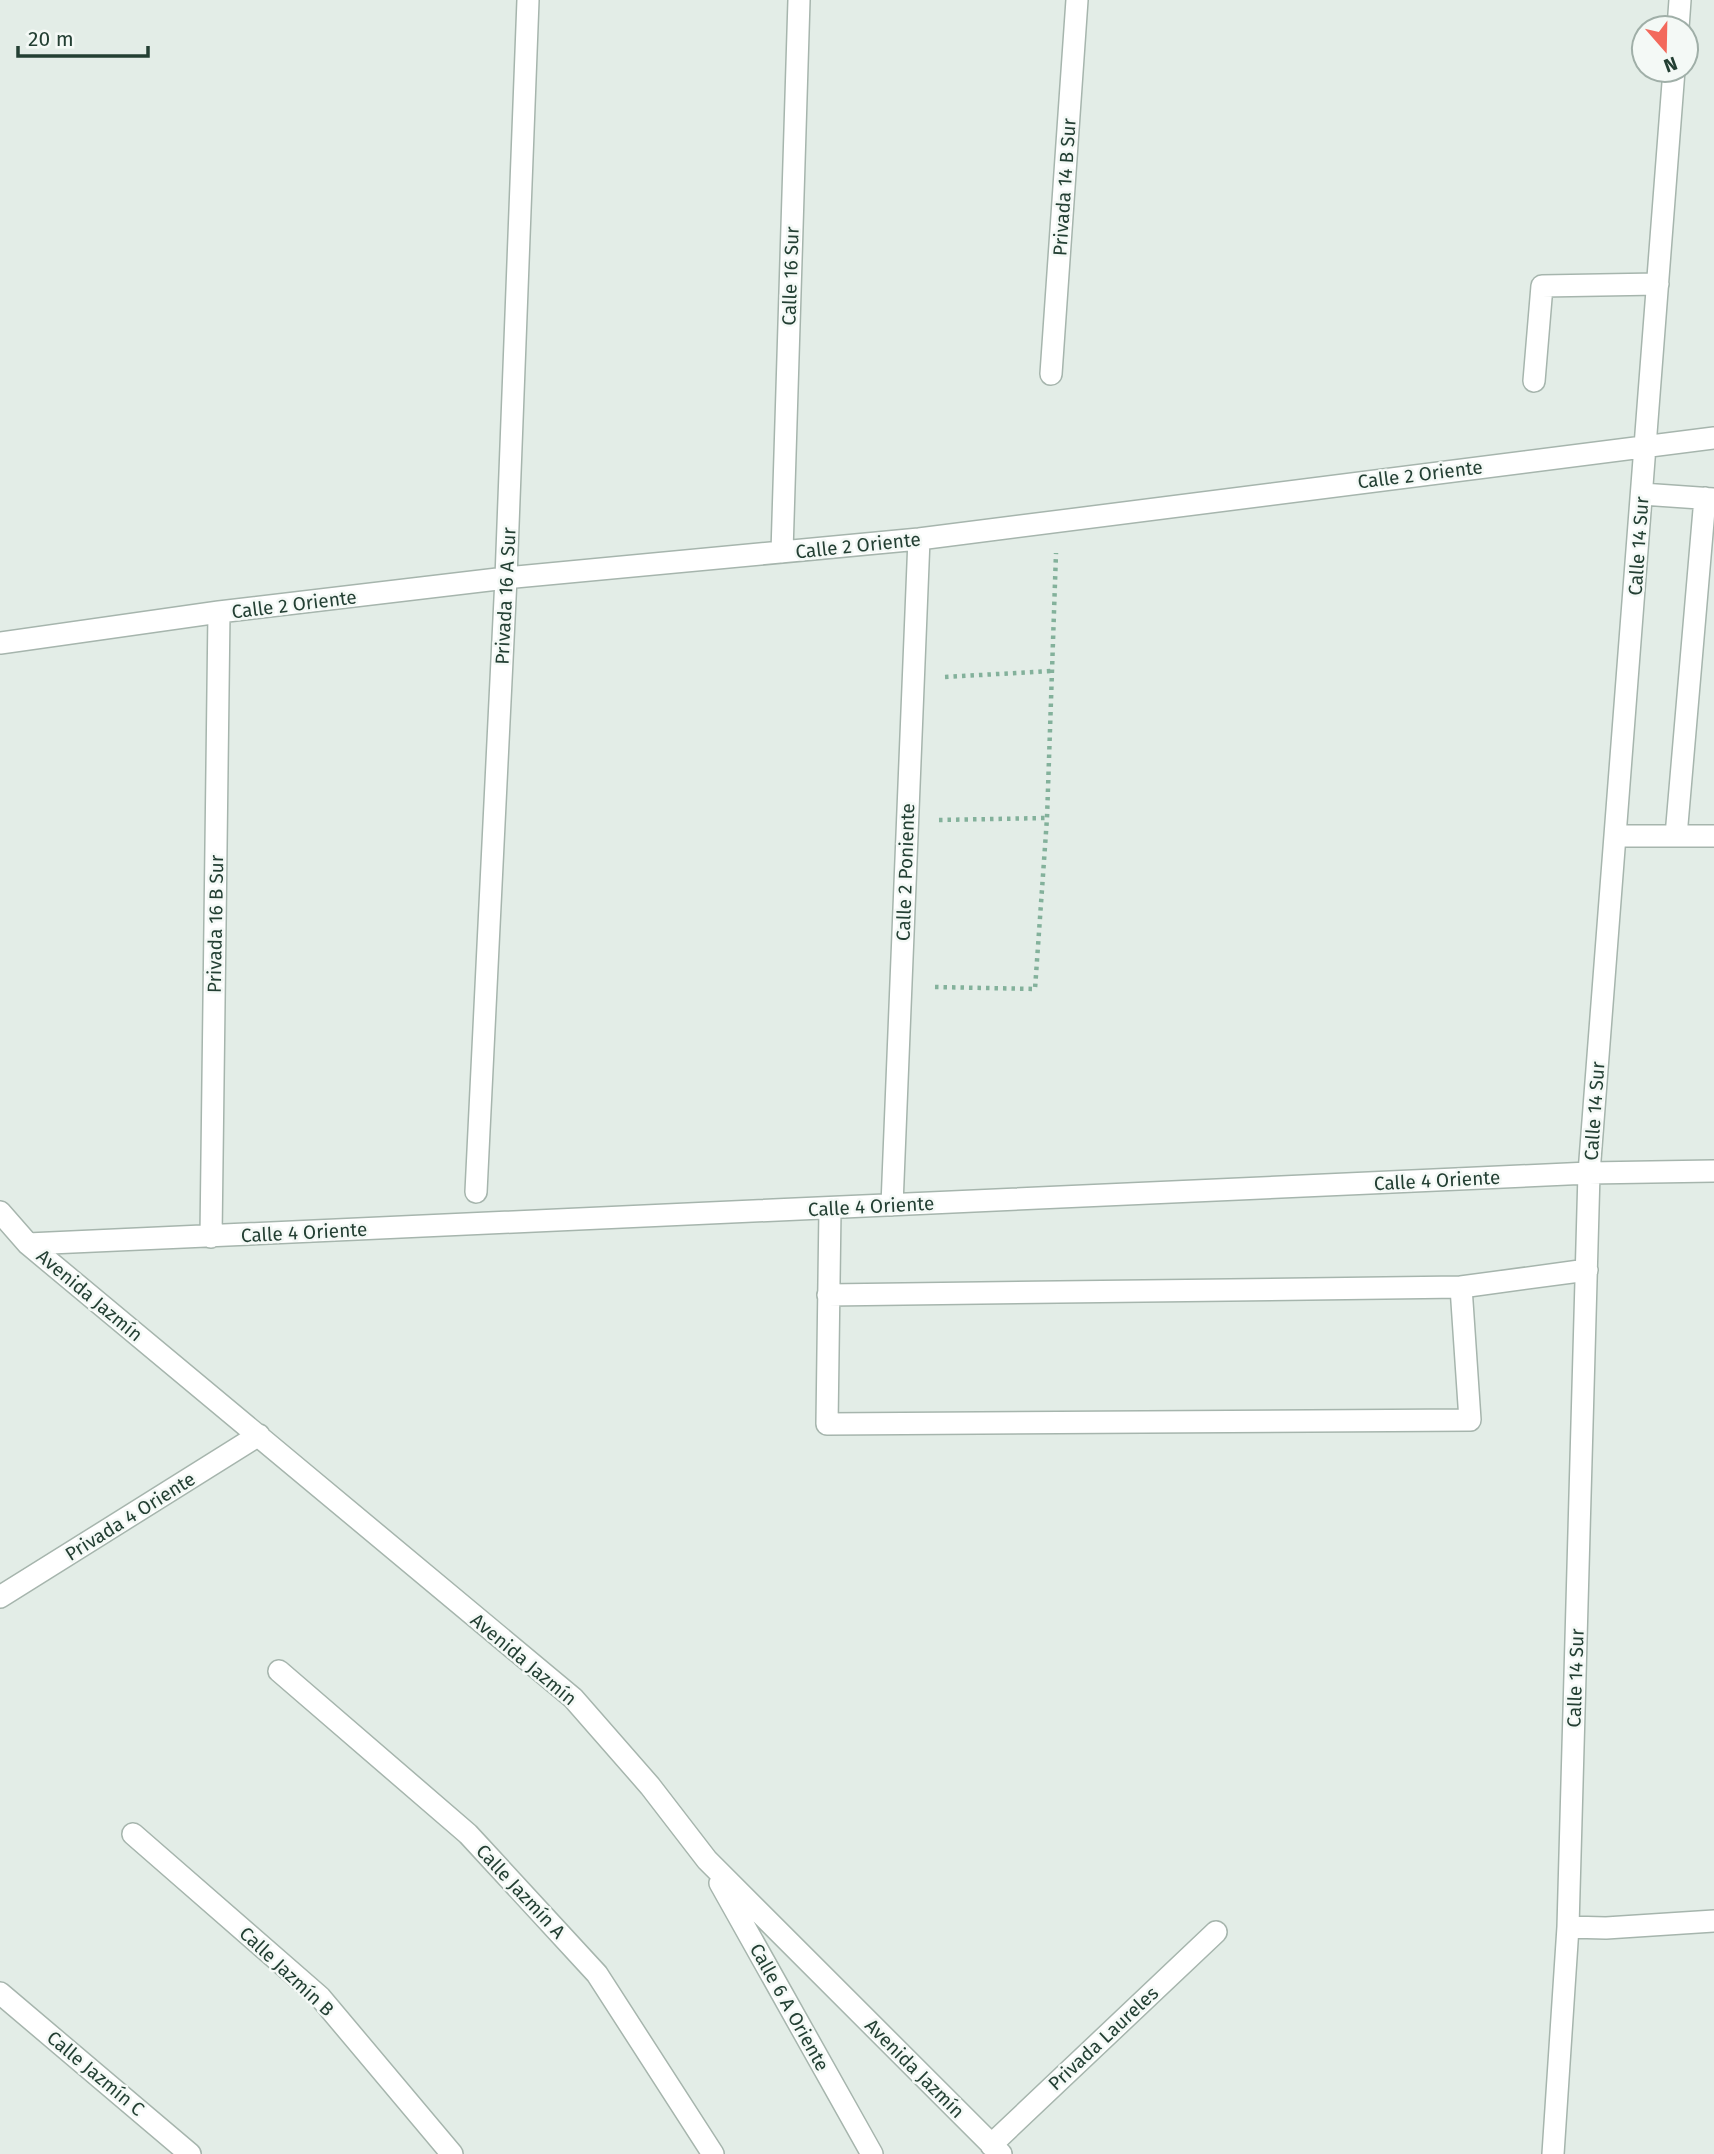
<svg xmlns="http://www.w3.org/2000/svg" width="1714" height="2154" font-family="'Fira Sans',sans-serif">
<rect width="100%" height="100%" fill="#e3ede7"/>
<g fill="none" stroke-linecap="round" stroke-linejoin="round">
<!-- minor casing -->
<g stroke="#a6b5ad" stroke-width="24">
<path id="minor" d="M1678,28l2,-28
M1051,374l26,-374
M1534,381l8,-95 116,-2
M1642,494l72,5
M782,552l17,-552
M0,643l219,-31 287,-34 413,-39 795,-101
M1616,836h98
M1676,836l29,-338
M476,1192l30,-614 22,-578
M892,1205l27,-666
M0,1212l28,32 545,454 77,88 57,74 294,294
M211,1237l8,-625
M28,1244l1561,-71 125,-2
M1461,1287l126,-17
M828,1295l633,-8 9,133 -643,4 3,-215
M0,1597l259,-162
M279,1671l189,163 129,140 116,180
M133,1834l187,163 132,157
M720,1883l152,271
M1568,1927l38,1 108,-7
M0,1993l190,161
M991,2145l225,-213
M1553,2154l15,-227 21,-754 85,-1103"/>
</g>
<!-- path -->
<path stroke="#83b19b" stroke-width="4.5" stroke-dasharray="3.5 5" stroke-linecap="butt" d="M945,677l106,-6
M939,820l108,-2
M935,987l100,2 12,-171 9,-265"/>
<!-- minor -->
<use href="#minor" stroke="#fff" stroke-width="21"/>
</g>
<g text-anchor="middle" stroke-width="5" stroke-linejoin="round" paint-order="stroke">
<!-- street labels -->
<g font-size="19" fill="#233f33" stroke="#f4f9f6">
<text transform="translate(1064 187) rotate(-86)" y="7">Privada 14 B Sur</text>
<text transform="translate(790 276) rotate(-88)" y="7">Calle 16 Sur</text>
<text transform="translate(1420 474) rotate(-7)" y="7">Calle 2 Oriente</text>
<text transform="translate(858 545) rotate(-6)" y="7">Calle 2 Oriente</text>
<text transform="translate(1638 546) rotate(-86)" y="7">Calle 14 Sur</text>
<text transform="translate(505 596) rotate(-87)" y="7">Privada 16 A Sur</text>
<text transform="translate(294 604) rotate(-7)" y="7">Calle 2 Oriente</text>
<text transform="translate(905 872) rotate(-88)" y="7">Calle 2 Poniente</text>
<text transform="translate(215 924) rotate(-89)" y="7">Privada 16 B Sur</text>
<text transform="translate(1594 1111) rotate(-86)" y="7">Calle 14 Sur</text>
<text transform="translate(1437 1180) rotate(-3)" y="7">Calle 4 Oriente</text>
<text transform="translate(871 1206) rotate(-3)" y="7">Calle 4 Oriente</text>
<text transform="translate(304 1232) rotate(-3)" y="7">Calle 4 Oriente</text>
<text transform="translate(90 1295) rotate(40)" y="7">Avenida Jazmín</text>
<text transform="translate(130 1516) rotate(-32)" y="7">Privada 4 Oriente</text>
<text transform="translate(524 1659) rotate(40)" y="7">Avenida Jazmín</text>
<text transform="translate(1575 1678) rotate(-88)" y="7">Calle 14 Sur</text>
<text transform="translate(521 1891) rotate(47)" y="7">Calle Jazmín A</text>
<text transform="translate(287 1971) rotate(43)" y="7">Calle Jazmín B</text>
<text transform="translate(790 2007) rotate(61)" y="7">Calle 6 A Oriente</text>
<text transform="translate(1103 2038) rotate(-43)" y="7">Privada Laureles</text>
<text transform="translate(915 2068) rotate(45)" y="7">Avenida Jazmín</text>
<text transform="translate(96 2073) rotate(40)" y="7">Calle Jazmín C</text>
</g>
</g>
<!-- north arrow -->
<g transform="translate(1665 49) rotate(160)"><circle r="33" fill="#f4f9f6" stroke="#a0afa8" stroke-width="2"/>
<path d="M0-5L12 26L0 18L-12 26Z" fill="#f3695c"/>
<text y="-10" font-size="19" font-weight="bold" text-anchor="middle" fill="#233f33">N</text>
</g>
<!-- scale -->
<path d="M18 46v10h130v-10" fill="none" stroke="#233f33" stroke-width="3.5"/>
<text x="28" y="46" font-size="21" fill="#233f33" stroke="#f4f9f6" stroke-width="5" paint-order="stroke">20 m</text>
</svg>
